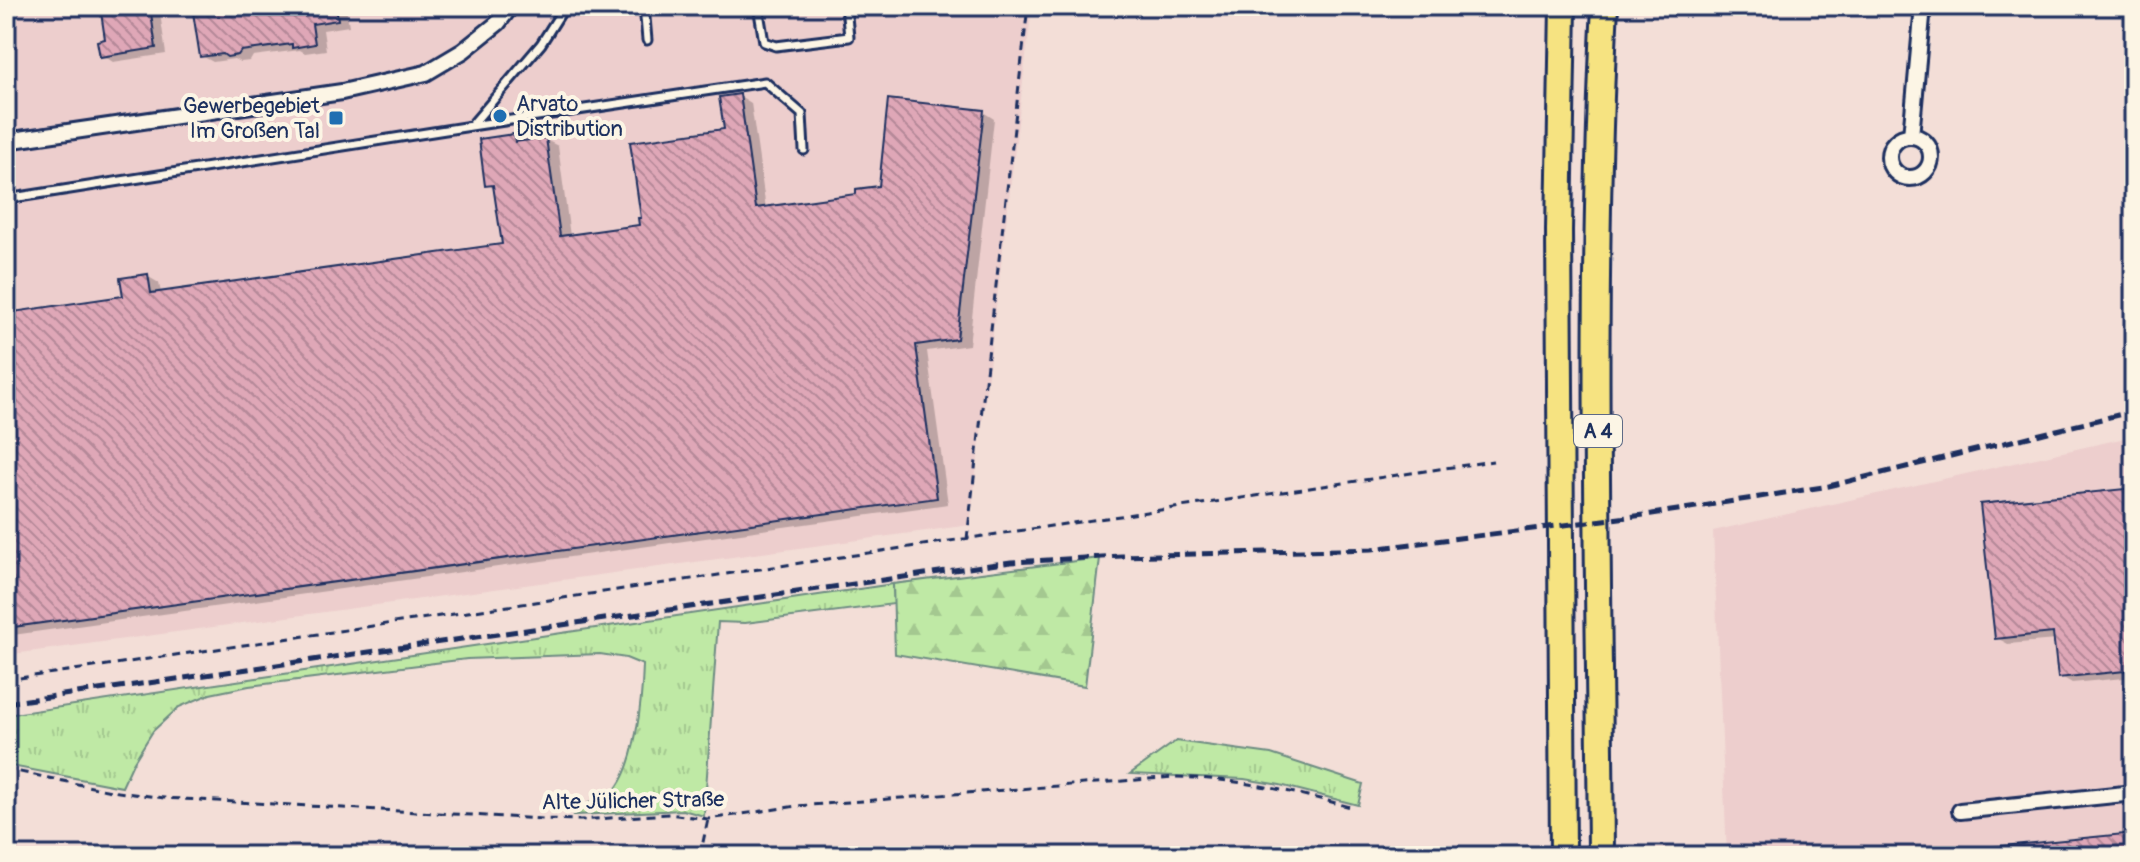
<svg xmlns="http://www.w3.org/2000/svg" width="2140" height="862" font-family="Pangolin,sans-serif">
<defs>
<pattern id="grass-tufts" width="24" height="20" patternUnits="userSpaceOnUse" patternTransform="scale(2)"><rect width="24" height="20" fill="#bfe9a5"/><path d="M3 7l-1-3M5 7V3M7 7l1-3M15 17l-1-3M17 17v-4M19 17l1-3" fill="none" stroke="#a4c890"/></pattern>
<pattern id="forest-firs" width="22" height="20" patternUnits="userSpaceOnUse" patternTransform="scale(2)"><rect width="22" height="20" fill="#bfe9a5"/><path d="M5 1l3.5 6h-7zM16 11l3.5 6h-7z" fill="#a4c890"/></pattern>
<pattern id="building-back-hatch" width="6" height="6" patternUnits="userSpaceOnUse" patternTransform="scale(2)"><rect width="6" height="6" fill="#dfa7b7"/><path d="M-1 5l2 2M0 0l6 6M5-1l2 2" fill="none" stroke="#b48898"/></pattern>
</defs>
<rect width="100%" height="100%" fill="#f3ded7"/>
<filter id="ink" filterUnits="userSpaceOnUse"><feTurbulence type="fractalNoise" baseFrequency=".0125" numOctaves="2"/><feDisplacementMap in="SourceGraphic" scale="16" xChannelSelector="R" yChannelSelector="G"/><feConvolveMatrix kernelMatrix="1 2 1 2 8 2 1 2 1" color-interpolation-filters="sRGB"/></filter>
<g filter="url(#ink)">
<!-- built -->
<path fill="#edcecd" d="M6,6h1026l-62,519 -964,130z
M2134,436v420h-407l-14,-325z"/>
<!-- grass -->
<path fill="url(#grass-tufts)" stroke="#6d8c82" stroke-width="2" d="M893,584l1,20 -149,19 -27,-1 -14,194 -21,-6 -109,5c5,-4 10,-9 15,-12 8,-4 16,-3 23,-10 24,-24 30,-94 31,-128l-17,-7 -26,-4 -133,5 -218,27 -39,8 -31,13 -26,24 -20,32 -11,24 -116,-22v-50z
M1176,741l95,13 92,30 -5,21 -78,-20 -36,-6 -114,-5z"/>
<!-- forest -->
<path fill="url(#forest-firs)" stroke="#6d8c82" stroke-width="2" d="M1100,558l-15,128 -190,-32 -2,-70z"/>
<!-- shadow -->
<path fill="#0003" d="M102,6h57l7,48 -53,8 -11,-7 5,-14z
M194,6h152l3,20 -26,4 3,20 -21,3 -5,-3 -47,6 -3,5 -10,1 -6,-3 -21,3 -11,-6z
M740,96l11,7 15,106 92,-13 22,-8 103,-76 11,7 -25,226 -42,6 21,153 -942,132v-321l120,-17 21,-22 12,7 2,10 343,-48 -8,-55 -9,-6 26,-48 11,7 22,-3 12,6 12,90 71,-10 85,-96z
M2134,490v187l-62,6 -12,-7 -4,-36 -48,4 -11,-6z
M2134,835v21h-212z"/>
<!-- building -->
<path fill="url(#building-back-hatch)" stroke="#1b2f5e" stroke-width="2" d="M100,6h50l6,42 -56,9 -3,-16 8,-2z
M192,6h144l2,14 -26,4 3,20 -23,4v-4l-51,7 -3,4 -11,2 -4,-3 -23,3z
M740,94l16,114 100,-14v-5l23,-3 9,-87 96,11 -27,229 -41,6 21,153 -931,130v-315l117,-17 -3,-18 28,-4 3,19 351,-49 -9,-59 -8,1 -6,-47 35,-5 1,8 31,-4 14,98 79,-11 -1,-7h3l-11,-76 94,-13 -5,-32z
M2134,488v182l-76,8 -5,-45 -58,6 -15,-135z
M2134,833v23h-139l-1,-9z"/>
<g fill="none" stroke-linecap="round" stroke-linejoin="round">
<!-- service casing -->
<g stroke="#1b2f5e" stroke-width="13">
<path id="service" d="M644,6l3,34
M758,6l6,36 12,4 73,-9 -3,-31
M759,8l15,-2
M471,126l294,-44 37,32 2,36
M6,199l465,-73 70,-82 24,-38"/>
</g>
<!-- minor casing -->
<g stroke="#1b2f5e" stroke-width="20">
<path id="minor" d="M1889 157a21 21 0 1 1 42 0a21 21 0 1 1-42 0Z
M1911,136l12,-130
M6,141l336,-49 84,-19 37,-22 35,-28 13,-17
M1960,811l174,-18"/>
</g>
<!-- motorway casing -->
<g stroke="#1b2f5e" stroke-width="30">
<path id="motorway" d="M1563,856l-4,-626 4,-224
M1601,856c-2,-283 -11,-567 4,-850"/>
</g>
<!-- path -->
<path stroke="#1b2f5e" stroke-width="3" stroke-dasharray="8 6" stroke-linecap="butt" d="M967,539l61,-533
M6,680l1487,-219
M6,769l105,22 53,7 379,21 38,1 88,-6 39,5 89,-13 378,-29c66,2 116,14 179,31
M700,856l8,-37"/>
<!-- service -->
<use href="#service" stroke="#fcf5e5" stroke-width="7"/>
<!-- minor -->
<use href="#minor" stroke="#fcf5e5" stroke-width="14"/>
<!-- motorway -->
<use href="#motorway" stroke="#f6e381" stroke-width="24"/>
<!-- rail -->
<path stroke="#1b2f5e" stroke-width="5" stroke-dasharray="12 6" stroke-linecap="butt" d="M6,703l1005,-141 111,-6 250,-7 280,-35 177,-28 305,-75"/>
</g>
</g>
<!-- markers -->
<g fill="#1f6fb2" stroke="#fcf5e5" stroke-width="3">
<circle cx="500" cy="116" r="8"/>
<rect x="328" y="110" width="16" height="16" rx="4"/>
</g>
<g text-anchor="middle" stroke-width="8" stroke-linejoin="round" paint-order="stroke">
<!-- shield labels -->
<rect fill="#fcf5e5" stroke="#5e6a86" stroke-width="2" x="1574" y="415" width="48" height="32" rx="6"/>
<g font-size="20" font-weight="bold" fill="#1b2f5e">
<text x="1598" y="438">A 4</text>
</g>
<!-- poi labels -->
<g font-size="22" fill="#1b2f5e" stroke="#fcf5e5" text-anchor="start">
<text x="516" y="111">Arvato<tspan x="516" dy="25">Distribution</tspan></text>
<text x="320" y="113" text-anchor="end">Gewerbegebiet<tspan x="320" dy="25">Im Großen Tal</tspan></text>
</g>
<!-- street labels -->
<g font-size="22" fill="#1b2f5e" stroke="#fcf5e5">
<text transform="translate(633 800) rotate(-1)" y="8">Alte Jülicher Straße</text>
</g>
</g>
<!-- margin -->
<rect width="2140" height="862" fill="none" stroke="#fcf5e5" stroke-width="32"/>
<rect x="16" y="16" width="2108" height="830" fill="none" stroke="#1b2f5e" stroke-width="3" filter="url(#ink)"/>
</svg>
